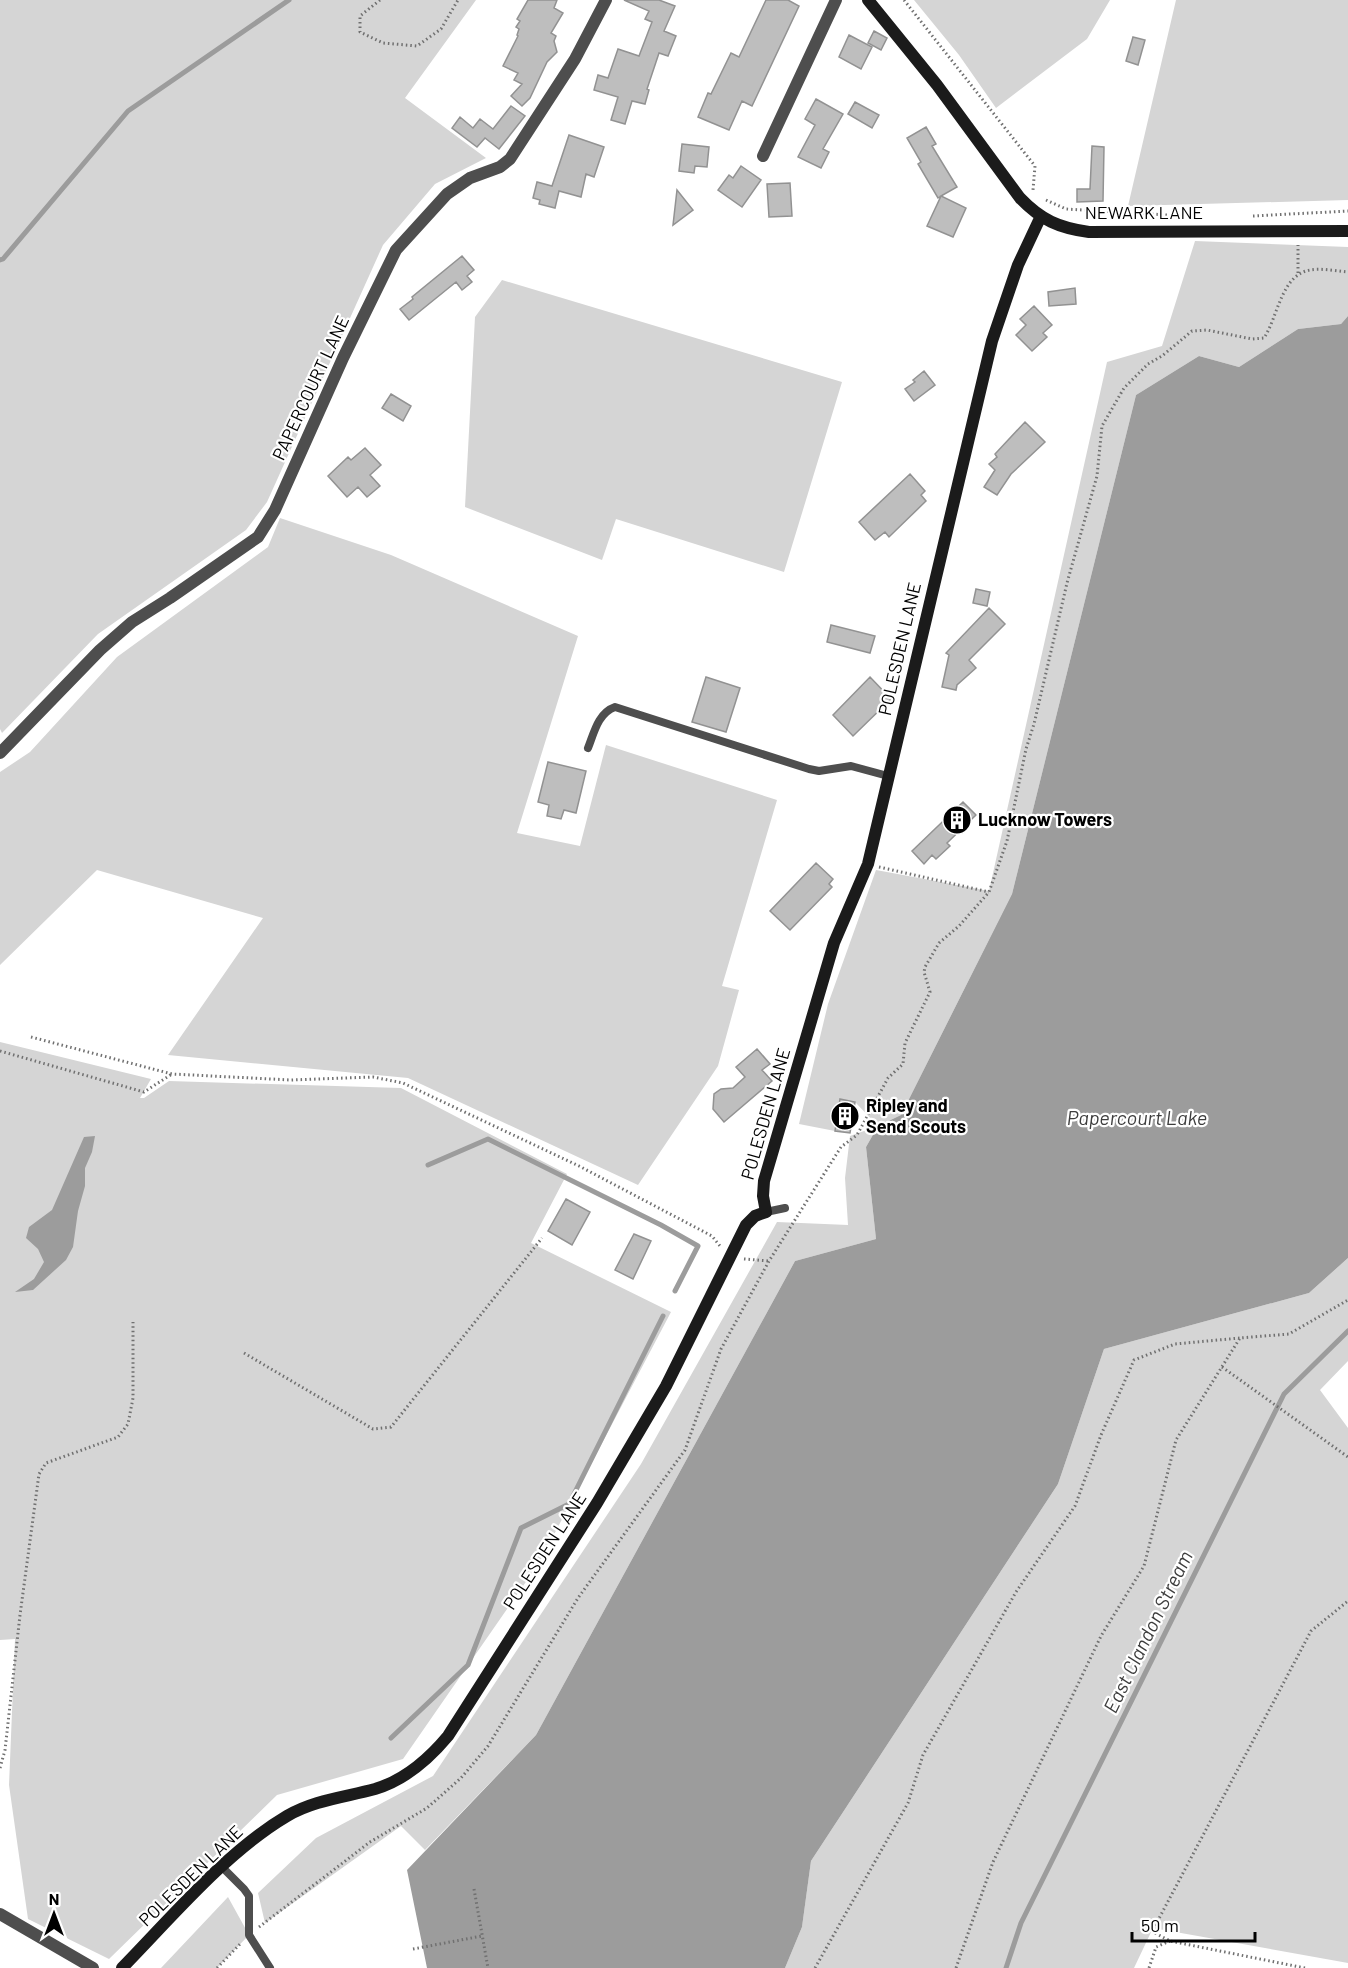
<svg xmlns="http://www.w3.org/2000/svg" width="1348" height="1968" font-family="Barlow,sans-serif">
<rect width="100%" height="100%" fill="#fff"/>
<!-- green -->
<path fill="#d5d5d5" d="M0,0h476l-71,98 81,60 -51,26 -52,61 -116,257 -21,28 -148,104 -96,99 -2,-4z
M914,0h196l-23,39 -91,69 -37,-53z
M1176,0h172v200l-220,6z
M1195,241l153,6v69l-7,8 -43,5 -59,38 -40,-11 -63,39 -124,499 -111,221 -23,11 -12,21 10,92 -81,22 -259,474 -111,115 -24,-24 -136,97 -7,-30 58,-55 117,-62 208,-312 136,-242 71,3 -3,-47 5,-42 28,-10 -23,-24 -15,-3 -5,32 -36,-7 29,-120 48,-134 113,21 118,-529 55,-16z
M502,280l340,102 -58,190 -168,-53 -14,41 -137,-53 10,-190z
M280,518l111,37 187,81 -61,197 63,13 26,-101 171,55 -55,186 17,4 -21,76 -80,119 -230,-107 -240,-23 95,-137 -166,-48 -97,95v-193l30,-20 87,-95 151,-110z
M0,1042l151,37 -11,19h4l25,-17 232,7 166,86 -36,69 140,69 -132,251 -136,196 -126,36 -168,164 -81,-40 -19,-134 6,-146 -15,1z
M1348,1258v103l-28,29 28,38v535l-195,-35 -19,40h-349l17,-41 9,-66 247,-377 46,-135 205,-56z
M228,1897l21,38 -32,33h-56z"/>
<!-- water -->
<path fill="#9c9c9c" d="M1348,316v942l-39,35 -205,56 -46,135 -247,377 -9,66 -17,41h-358l-20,-98 129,-135 259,-474 81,-22 -10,-92 12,-21 23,-11 111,-221 124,-499 63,-39 40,11 59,-38 43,-5z
M95,1136l-3,16 -7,16v18l-7,25 -5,36 -7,13 -33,30 -18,2 19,-13 10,-17 -6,-13 -12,-11 3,-11 23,-17 32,-73z"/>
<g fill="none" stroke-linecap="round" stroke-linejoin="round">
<!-- stream -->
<path stroke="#9c9c9c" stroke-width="5" d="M0,260l3,-1 125,-148 161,-111
M428,1165l60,-26 173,86 37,21 -23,45
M391,1738l77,-73 53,-137 48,-24 94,-188
M1006,1968l15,-45 263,-529 64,-63"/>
</g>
<!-- building -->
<path fill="#bebebe" stroke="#929292" stroke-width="1.5" d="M528,0h29l-3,8 9,5 -12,20 5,3 -2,5 3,11 -10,10 -17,36 -8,8 -11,-10 11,-12 -8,-4 4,-7 -15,-7 15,-30 -1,-1 2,-6 -3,-2 4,-6 -3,-2z
M624,0h35l16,6 -11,25 12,5 -8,20 -9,-3 -12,36 2,1 -4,14 -13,-3 -7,23 -14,-4 7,-23 -24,-7 4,-15 10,3 10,-29 21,7 13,-34 -7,-3 4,-8z
M766,0h22l11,6 -47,100 -10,-5 -13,29 -31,-13 10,-24 3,1 20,-41 8,4z
M874,31l13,7 -6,12 -13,-7z
M849,35l23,12 -11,22 -22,-12z
M1133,37l12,3 -7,25 -12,-4z
M816,99l27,15 -20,35 6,3 -8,16 -23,-11 17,-32 -10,-6z
M855,102l24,13 -7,13 -24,-14z
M511,106l14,10 -26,33 -14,-11 -8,9 -25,-19 8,-11 13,11 7,-9 13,10z
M926,127l10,17 -4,2 25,41 -16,9 25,12 -13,29 -26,-11 14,-30 -3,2 -20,-34 3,-2 -14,-24z
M569,135l35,12 -10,30 -8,-3 -5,23 -22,-6 -4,17 -16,-4 1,-4 -7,-2 4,-16 15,4z
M682,144l27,3 -2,20 -12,-1 -1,7 -15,-2z
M1092,146l12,1 -1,54 -26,1v-13h13z
M741,166l20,14 -19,27 -24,-17 11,-15 4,3z
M790,183l2,33 -23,1 -2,-33z
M677,190l16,20 -20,15z
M462,256l12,14 -7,6 5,6 -10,8 -6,-8 -47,38 -9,-11 13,-10 -1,-2z
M1075,288l1,16 -27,2 -1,-14z
M1034,306l18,19 -9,8 4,4 -15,14 -16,-16 10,-10 -6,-6z
M924,371l11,14 -21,16 -9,-12 10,-7 -2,-2z
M391,394l20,12 -8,15 -21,-13z
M1025,422l20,20 -34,32 -14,21 -13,-8 11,-17 -6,-6 8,-7 -2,-3z
M365,448l16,17 -11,10 10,11 -13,11 -9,-10 -11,10 -19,-21 20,-19 3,3z
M910,474l15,17 -4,4 5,6 -37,36 -4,-5 -10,8 -16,-18z
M976,589l14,3 -3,14 -14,-3z
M989,608l16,16 -36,36 7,8 -19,17 -1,5 -14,-3 7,-32 -3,-2z
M831,625l44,11 -5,17 -43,-11z
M706,677l34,11 -14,44 -34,-10z
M870,677l21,22 -38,37 -20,-21z
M548,762l38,9 -10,42 -12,-3 -3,9 -14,-3 2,-11 -11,-3z
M963,802l13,13 -29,28 3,3 -14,13 -4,-4 -8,9 -12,-13z
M816,863l17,16 -4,5 3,3 -42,43 -20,-19z
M757,1049l13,15 -8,6 10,11 -48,41 -11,-13 1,-15 7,-5 12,-1 12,-11 -9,-10z
M840,1099l15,3 -5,31 -15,-2z
M566,1199l24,13 -18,33 -24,-14z
M634,1234l17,7 -18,38 -18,-9z"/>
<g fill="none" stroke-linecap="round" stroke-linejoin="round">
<!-- path -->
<path stroke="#707070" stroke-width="3" stroke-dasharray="1.5 3" stroke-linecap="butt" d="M380,0l-20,16v16l23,11 34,3 24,-17 17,-29
M904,0l131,166 -2,24
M1046,200l20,9 118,7
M1253,216l95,-5
M1298,273v-28
M879,867l110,25
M31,1037l141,37 119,6 82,-3 30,6 176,83 133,70 8,10
M0,1051l144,41 28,-18
M744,1259l25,2
M244,1353l129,76 18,-2 151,-189
M1222,1367l126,90
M0,1768l5,-18 15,-135 19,-141 7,-11 72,-26 10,-13 5,-26v-76
M474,1889l14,79
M259,1927l111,-85 57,-34 34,-30 27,-32 90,-148 107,-148 36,-101 48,-88 72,-114 16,-12 31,-57 15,-14 2,-21 25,-51 -6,-20 1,-5 14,-24 20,-17 30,-34 18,-51 19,-92 8,-25 33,-141 30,-107 5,-50 22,-38 24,-24 14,-8 30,-25 15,-1 45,9 12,-1c14,-21 17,-63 46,-68 12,-2 26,1 38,2
M413,1949l69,-13
M217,1968l24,-25
M815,1968l93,-165 15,-48 93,-163 59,-86 26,-71 33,-75 41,-16 65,-6
M956,1968l37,-106 108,-226 43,-70 32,-126 64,-102 49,-4 59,-34
M1149,1968l7,-21 14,-6
M1305,1968l-135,-27 -15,-8v-7l156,-295 37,-30"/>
<!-- lane -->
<path stroke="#4e4e4e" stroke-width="8" d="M588,748c6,-15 10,-35 27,-41l194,62 10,2 32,-5 37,10
M766,1212l19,-4
M222,1867l22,22 5,7v39l21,33"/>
<!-- street -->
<path stroke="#4e4e4e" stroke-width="12" d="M763,156l73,-156
M0,753l100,-103 32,-28 38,-24 88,-61 17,-27 68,-152 53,-108 51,-56 23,-16 30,-11 10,-8 65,-100 31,-59
M0,1914l93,54"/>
<!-- secondary -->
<path stroke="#1b1b1b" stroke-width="12" d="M868,0l69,85 83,113c21,22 39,30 69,34l259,-1
M122,1968c49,-50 104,-116 165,-152 27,-16 59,-19 88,-27 30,-9 53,-29 73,-53l149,-233 69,-117 80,-161 9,-9 11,-4 -3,-16 1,-15 70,-238 34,-79 124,-523 26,-76 23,-49"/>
</g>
<!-- icons -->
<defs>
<g id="building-disc" transform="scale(1.5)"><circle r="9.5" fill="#000" stroke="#fff"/><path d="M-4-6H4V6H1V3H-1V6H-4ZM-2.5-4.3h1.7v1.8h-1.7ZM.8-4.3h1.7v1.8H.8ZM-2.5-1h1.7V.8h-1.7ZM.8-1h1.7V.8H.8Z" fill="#fff"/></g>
</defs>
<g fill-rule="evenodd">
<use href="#building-disc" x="957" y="820"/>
<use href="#building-disc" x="845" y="1116"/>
</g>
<g text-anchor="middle" stroke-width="4.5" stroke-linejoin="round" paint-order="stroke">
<!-- street labels -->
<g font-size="18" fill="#000" stroke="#fff">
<text x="1144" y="219">NEWARK LANE</text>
<text transform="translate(311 388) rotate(-65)" y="6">PAPERCOURT LANE</text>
<text transform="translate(900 649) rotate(-77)" y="6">POLESDEN LANE</text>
<text transform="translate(766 1114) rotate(-74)" y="6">POLESDEN LANE</text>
<text transform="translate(545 1551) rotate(-57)" y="6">POLESDEN LANE</text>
<text transform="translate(191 1876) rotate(-44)" y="6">POLESDEN LANE</text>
</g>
<!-- poi labels -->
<g font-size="18" font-weight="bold" fill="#000" stroke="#fff" text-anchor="start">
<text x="978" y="826">Lucknow Towers</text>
<text x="866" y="1112">Ripley and<tspan x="866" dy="21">Send Scouts</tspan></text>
</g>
<!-- water labels -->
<g font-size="20" font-style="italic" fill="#3d3d3d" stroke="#fff">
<text x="1137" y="1125">Papercourt Lake</text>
<text transform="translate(1148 1632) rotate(-64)" y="7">East Clandon Stream</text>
</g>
</g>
<!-- north arrow -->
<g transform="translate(54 1914)" stroke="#ffffff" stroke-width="4.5" paint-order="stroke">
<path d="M0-4.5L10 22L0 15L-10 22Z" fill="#000000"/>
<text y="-9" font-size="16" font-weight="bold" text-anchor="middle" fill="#000000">N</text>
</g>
<!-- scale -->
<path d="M1132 1932v9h123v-9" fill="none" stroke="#000000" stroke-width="3"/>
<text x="1141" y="1932" font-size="18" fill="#000000" stroke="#ffffff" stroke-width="4.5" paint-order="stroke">50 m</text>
</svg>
